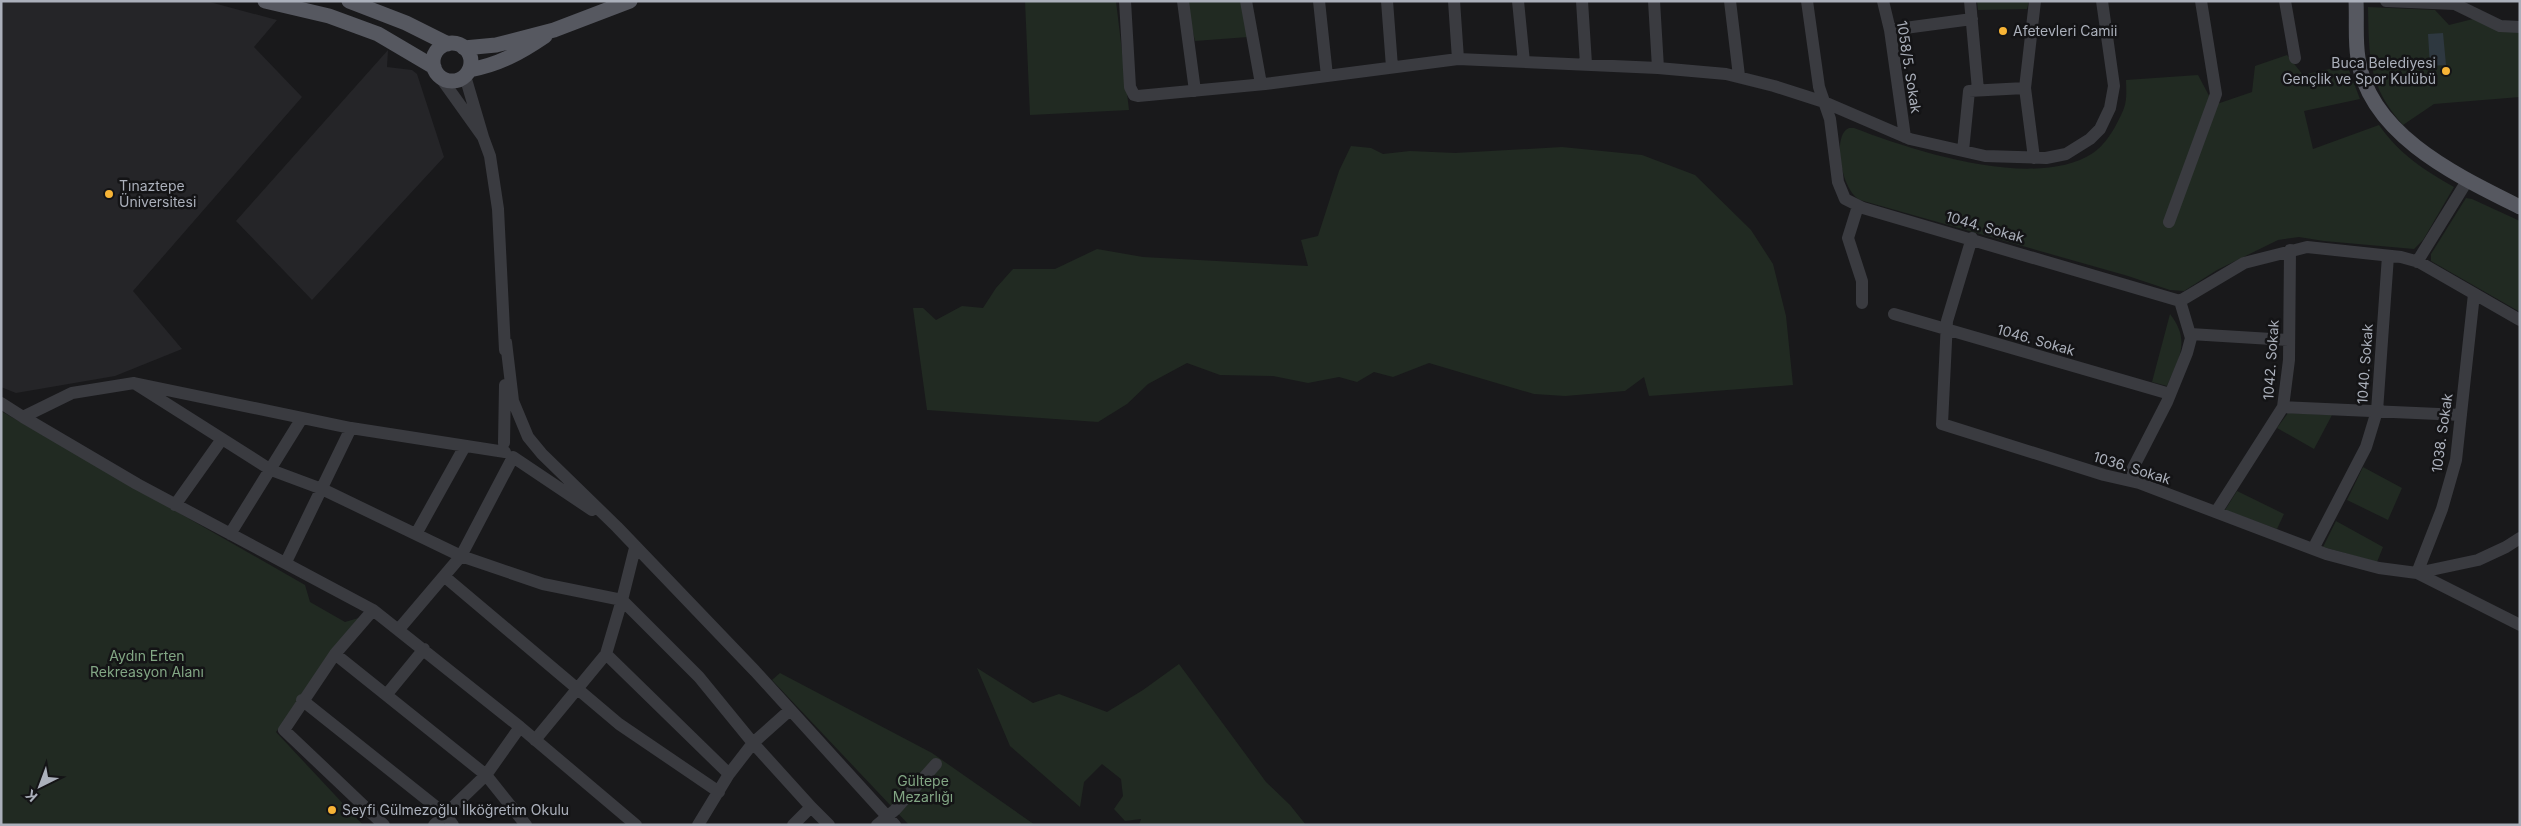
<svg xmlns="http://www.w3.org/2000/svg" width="2521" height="826" font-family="Inter,sans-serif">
<rect width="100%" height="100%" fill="#19191b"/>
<!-- built -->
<path fill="#252528" d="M1,1h205l71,19 -23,27 48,50 -169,194 49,58 -67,27 -99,17 -15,-6z
M388,50l-1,17 25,3 5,4 27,83 -132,143 -76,-79z"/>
<!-- green -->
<path fill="#212a22" d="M1025,1h91l13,109 -99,5z
M1186,1h56l6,36 -53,4z
M1977,1h52l-2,8 -49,1z
M2368,7l67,3 14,15 28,-7 43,15v64l-86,7 -31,21c-35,-39 -34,-68 -35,-118z
M2287,55l16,20 44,-10 13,34 -56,12 9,38 66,-24c21,30 44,44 75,62l-31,53 -9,9 -90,-8 -25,-4 -21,3 -61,30 -33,21 -14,-1 -42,-14 -268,-76c-18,-8 -29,-65 -11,-72h5c60,23 181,63 239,25 10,-7 16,-16 22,-26 11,-21 12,-23 11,-47l72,-5 16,30 38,-13 3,-26z
M1351,146l20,2 12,6 27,-3 45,2 107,-6 80,8 53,20 56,55 22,34 13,52 7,69 -144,11 -5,-19 -19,14 -60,5 -31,-2 -105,-31 -36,14 -19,-5 -17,10 -18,-5 -31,6 -35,-7 -53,-1 -33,-12 -39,21 -21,20 -29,18 -171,-12 -14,-102h10l13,12 26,-14 21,2 13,-20 17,-19h42l42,-20 46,8 165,9 -7,-26 17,-4 21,-65z
M2466,198l6,1 48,22v91l-89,-51v-7z
M2170,314c21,27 9,44 -3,72l-15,-4z
M1,411l304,174 5,17 35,20 17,-5 -86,115 87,93h-362z
M2288,413l44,2 -18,34 -37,-21z
M2363,467l39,21 -14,32 -41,-20z
M2237,491l47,23 -7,15 -52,-19z
M2336,521l47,26 -6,15 -54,-15z
M1179,664l87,118 24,23 16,20h-167l2,-6 -16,2 -11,-12 9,-13 -2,-17 -19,-15 -18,18 -4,25 -70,-61 -33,-78 56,35 26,-9 48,18 36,-22z
M780,673l152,80 103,72h-126l-137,-145z"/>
<!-- water -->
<path fill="#2e3840" d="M2443,33l3,32 -16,1 -2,-32z"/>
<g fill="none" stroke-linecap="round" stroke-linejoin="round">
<!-- minor -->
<path stroke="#3a3b40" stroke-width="12" d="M1125,1l5,86 4,8 4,1 127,-12 193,-25 200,9 68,6 48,12 50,16 86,37 75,17 61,2 20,-4 24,-15 10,-10 10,-21 4,-22 -12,-85
M1183,1l12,90
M1246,1l15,83
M1319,1l8,75
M1387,1l5,66
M1454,1l4,58
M1518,1l6,61
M1582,1l4,63
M1654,1l4,67
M1730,1l9,75
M1807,1l12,86 11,32 8,63 7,17 18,9 317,93
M1883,1l7,29 15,107
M1970,1l8,89
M2285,1l10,57
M2386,1l69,3 45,22 20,1
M1890,30l82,-11
M438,74l45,63 -18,-61
M2025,88l10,-87
M483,137l7,19 8,53 7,141
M1963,151l6,-60 56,-3 9,70
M1858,206l-10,32 14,43v22
M2169,222l47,-128 -15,-93
M1972,238l-25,83 -5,103 162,51 35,8 187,71 53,14 38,5 61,-13 28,-13 14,-9
M2417,262l50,-81
M2180,301l64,-38 63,-16 94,10 18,5 101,58
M1894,314l276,80
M2190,334l99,6
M506,342l7,59 15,36 14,17 75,73 138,144 140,154
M134,383l137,87 51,19 139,67 82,28 79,16 -16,54 123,120
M1,403l22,14 49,-24 62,-10 217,45 154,24
M2283,407l178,8
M23,417l114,67 236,126 147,117 116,98
M504,443l1,-58
M2139,483l-6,-6v-9l34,-66 20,-49 4,-15 -11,-37
M175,505l47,-66
M2216,512l67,-105 6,-47 1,-110
M230,534l72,-116
M416,534l49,-88
M635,548l-13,52 77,77 54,66 37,-33
M2313,549l53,-102 11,-36 11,-155
M286,562l65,-134
M2417,573l25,-64 14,-49 18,-166
M2417,573l103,52
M445,577l174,147 100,68
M373,610l-38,44 -51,76 100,95
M399,629l62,-73 52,-99 79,53
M335,654l151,121 40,50
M387,694l37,-45
M302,700l143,114 8,11
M535,740l71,-86
M811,807l18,18
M434,825l52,-50 34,-48
M698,825l31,-51 24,-31 58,64 -18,18
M877,825l18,-15 41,-46"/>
<!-- major -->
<path stroke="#565860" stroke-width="15" d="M265,1l64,15 49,18 56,33
M349,1l57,22 42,21
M2356,1c1,19 -1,39 2,57 11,77 100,118 162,149
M433 62a19 19 0 1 1 38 0a19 19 0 1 1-38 0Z
M464,48l32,-3 58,-15 76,-29
M469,70c29,-5 51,-17 76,-34"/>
</g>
<!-- markers -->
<g fill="#f7b436" stroke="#141416" stroke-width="2">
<circle cx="2003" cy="31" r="5"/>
<circle cx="2446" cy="71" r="5"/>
<circle cx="109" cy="194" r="5"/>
<circle cx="332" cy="810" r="5"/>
</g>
<g text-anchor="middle" stroke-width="5" stroke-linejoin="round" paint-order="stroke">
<!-- poi labels -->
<g font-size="14" fill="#abb0bb" stroke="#141416" text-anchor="start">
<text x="2013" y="36">Afetevleri Camii</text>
<text x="2436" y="68" text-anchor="end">Buca Belediyesi<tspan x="2436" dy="16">Gençlik ve Spor Kulübü</tspan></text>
<text x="119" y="191">Tınaztepe<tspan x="119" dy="16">Üniversitesi</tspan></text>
<text x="342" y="815">Seyfi Gülmezoğlu İlköğretim Okulu</text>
</g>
<!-- street labels -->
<g font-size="14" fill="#abb0bb" stroke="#141416">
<text transform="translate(1909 67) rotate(81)" y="5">1058/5. Sokak</text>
<text transform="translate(1985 227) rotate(16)" y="5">1044. Sokak</text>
<text transform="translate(2036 340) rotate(16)" y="5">1046. Sokak</text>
<text transform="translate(2271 360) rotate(-86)" y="5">1042. Sokak</text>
<text transform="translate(2365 364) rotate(-86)" y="5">1040. Sokak</text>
<text transform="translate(2442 433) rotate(-82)" y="5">1038. Sokak</text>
<text transform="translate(2132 468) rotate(17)" y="5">1036. Sokak</text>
</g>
<!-- park labels -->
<g font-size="14" fill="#82a684" stroke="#141416">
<text x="147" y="661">Aydın Erten<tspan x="147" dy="16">Rekreasyon Alanı</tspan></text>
<text x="923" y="786">Gültepe<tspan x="923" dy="16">Mezarlığı</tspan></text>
</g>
</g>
<!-- border -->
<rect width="2521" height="826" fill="none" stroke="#abb0bb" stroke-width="5"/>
<!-- north arrow -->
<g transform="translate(40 786) rotate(222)" stroke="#141416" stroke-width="4" paint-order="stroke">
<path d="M0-4L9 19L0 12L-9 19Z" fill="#abb0bb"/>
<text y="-8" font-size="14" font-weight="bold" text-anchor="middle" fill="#abb0bb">K</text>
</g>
</svg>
